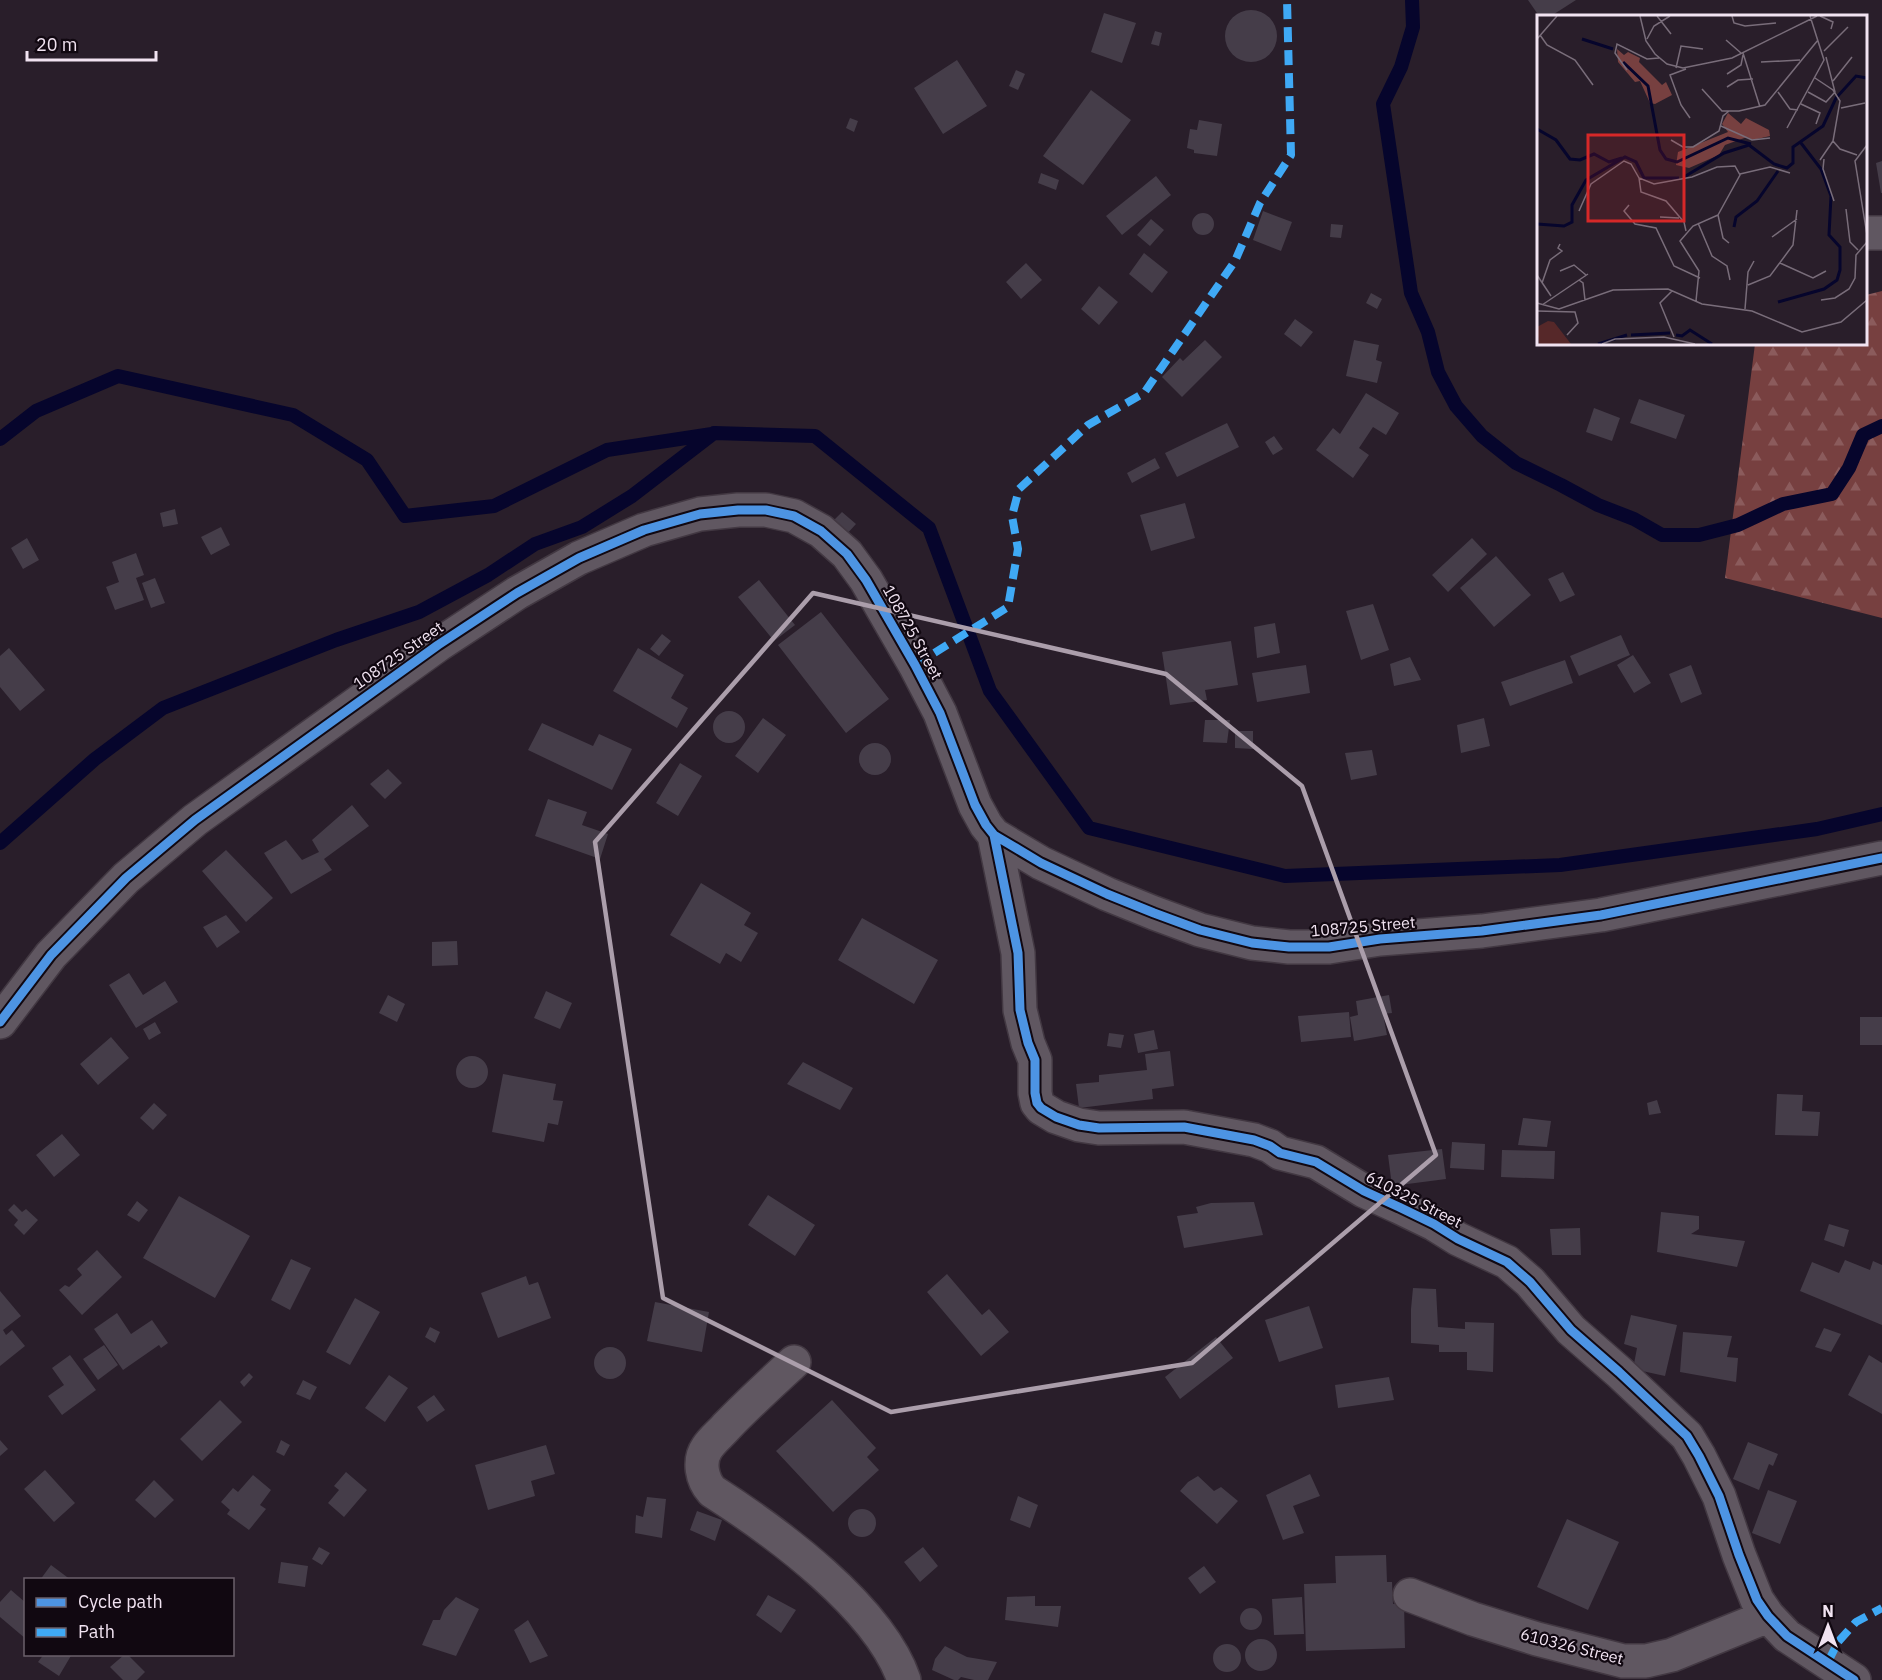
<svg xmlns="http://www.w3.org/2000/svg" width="1882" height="1680" font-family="'IBM Plex Sans',sans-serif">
<defs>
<pattern id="forest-firs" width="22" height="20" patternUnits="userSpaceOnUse" patternTransform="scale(1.5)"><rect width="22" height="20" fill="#774040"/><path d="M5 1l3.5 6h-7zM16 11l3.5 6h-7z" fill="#8b5b5c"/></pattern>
</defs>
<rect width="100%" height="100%" fill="#291e2a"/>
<!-- forest -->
<path fill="url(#forest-firs)" d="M1882,291v327l-157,-40 30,-234h111v-49z"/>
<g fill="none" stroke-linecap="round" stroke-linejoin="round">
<!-- stream -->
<path stroke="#06052c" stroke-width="14" d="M1412,0l1,27 -12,40 -18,37 28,189 17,39 10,40 18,34 26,30 34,27 45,22 37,20 36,14 28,16h37l39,-10 45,-21 49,-10 17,-26 14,-33 19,-9
M0,439l36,-28 82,-35 175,39 74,45 38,56 89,-10 113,-56 105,-16
M0,843l95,-84 68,-51 173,-68 83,-28 69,-37 47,-31 47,-17 50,-31 82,-63 101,3 114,92 61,163 99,137 196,48 275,-11 257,-36 65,-15"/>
</g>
<!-- building -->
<path fill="#453d49" d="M1528,0h48l-25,16h-12z
M1225 36a26 26 0 1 1 52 0a26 26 0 1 1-52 0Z
M1104,13l32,10 -14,40 -31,-11z
M1155,31l7,2 -3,13 -8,-2z
M957,60l30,46 -44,28 -29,-46z
M1016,70l9,4 -7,16 -9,-4z
M1091,90l40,30 -48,65 -40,-29z
M850,118l8,3 -4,11 -8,-4z
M1199,120l23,4 -5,32 -23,-3v-3l-7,-2 3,-19 7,1z
M1882,161v32h-1l-5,-30z
M1041,173l18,7 -3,10 -18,-7z
M1156,176l15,19 -49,40 -16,-19z
M1263,211l29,11 -11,29 -28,-11z
M1192 224a11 11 0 1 1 22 0a11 11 0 1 1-22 0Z
M1151,219l13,11 -14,16 -13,-11z
M1331,224l12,1 -2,13 -11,-1z
M1144,253l24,19 -16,21 -23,-19z
M1026,263l16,17 -21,19 -15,-17z
M1099,286l19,16 -19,23 -18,-16z
M1371,293l11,6 -5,10 -11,-6z
M1295,319l18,13 -12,15 -17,-13z
M1205,340l17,17 -40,40 -20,-20 18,-19 3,3z
M1354,340l25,5 -3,15 6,2 -5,21 -31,-7z
M1366,393l33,20 -13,22 -13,-8 -14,21 10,7 -16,23 -37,-28 17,-22 7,6z
M1639,399l46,16 -9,24 -46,-16z
M1594,408l26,10 -8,23 -26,-9z
M1227,423l12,24 -62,30 -12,-24z
M1274,436l9,13 -10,6 -8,-13z
M1155,458l5,10 -28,15 -5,-10z
M1185,503l10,35 -44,13 -11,-36z
M175,509l3,15 -15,3 -3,-14z
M842,512l14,12 -10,11 -15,-12z
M221,527l9,18 -19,10 -10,-18z
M27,538l12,22 -16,9 -12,-21z
M1472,538l15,16 -39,38 -16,-17z
M136,553l8,22 -8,3 8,22 -29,10 -9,-23 13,-5 -7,-20z
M1496,556l35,39 -37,32 -34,-39z
M1563,572l12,23 -15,7 -12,-23z
M155,578l10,25 -14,5 -9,-25z
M759,580l36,45 -21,16 -36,-44z
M1373,604l16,46 -28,10 -15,-49z
M821,612l68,87 -43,34 -68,-88z
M1275,623l5,30 -23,5 -3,-31z
M662,634l9,7 -12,15 -9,-7z
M1621,635l9,20 -51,21 -9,-20z
M1231,641l7,44 -33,5 2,10 -37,5 -8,-53z
M9,648l36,42 -25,21 -20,-24v-31z
M638,648l46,27 -13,23 17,10 -11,20 -64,-37z
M1633,655l18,28 -17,10 -17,-28z
M1410,657l11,23 -27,6 -4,-22z
M1565,660l8,23 -63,23 -9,-24z
M1306,665l4,28 -53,9 -5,-29z
M1691,665l11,29 -21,9 -12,-29z
M713 727a16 16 0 1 1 32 0a16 16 0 1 1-32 0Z
M763,718l23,17 -28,38 -23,-17z
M1484,718l6,28 -29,7 -4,-28z
M1205,720h25l-3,23 -24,-1z
M542,723l51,23 6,-12 33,15 -20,41 -84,-40z
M1235,731h18v18l-18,-1z
M859 759a16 16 0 1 1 32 0a16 16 0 1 1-32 0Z
M1372,750l5,25 -26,5 -6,-27z
M680,763l22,13 -24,40 -22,-13z
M388,769l14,14 -17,16 -15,-15z
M548,799l39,13 -5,13 26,9 -8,25 -65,-23z
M352,805l17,21 -45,33 8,11 -41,24 -27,-41 22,-13 16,20 17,-8 -7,-12z
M226,850l47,48 -27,24 -44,-51z
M701,883l50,30 -7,12 14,8 -17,29 -15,-9 -6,11 -50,-29z
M226,915l14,17 -23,16 -14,-21z
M862,918l76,42 -24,44 -76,-44z
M457,941l1,24 -26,1v-24z
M129,973l14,22 22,-14 13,21 -42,26 -27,-43z
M546,991l26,12 -12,26 -26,-11z
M388,995l17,9 -8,18 -18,-9z
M1389,995l3,18 -9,1 4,21 -33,6 -4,-24 8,-2 -2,-14z
M1349,1012l2,25 -50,5 -3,-26z
M1860,1017h22v28h-22z
M155,1022l6,11 -12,7 -6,-11z
M1154,1030l4,19 -20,4 -4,-19z
M1109,1033l15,2 -3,13 -14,-2z
M111,1037l18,21 -31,27 -18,-21z
M1170,1051l4,35 -22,3 1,10 -74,9 -3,-24 23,-2v-7l48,-5 -2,-16z
M456 1072a16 16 0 1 1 32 0a16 16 0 1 1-32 0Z
M803,1062l50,26 -13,22 -53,-26z
M503,1074l53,10 -3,16 10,1 -5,24 -10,-2 -4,19 -52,-10z
M1777,1094l26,1 -1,16 18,1 -2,24 -43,-1z
M1657,1100l4,13 -12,2 -2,-12z
M154,1103l13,12 -14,15 -13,-12z
M1523,1118l28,3 -4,26 -29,-2z
M62,1134l18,21 -26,22 -18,-22z
M1452,1142l33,2 -1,26 -34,-2z
M1442,1149l4,30 -54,7 -4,-31z
M1502,1150l53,1 -1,28 -53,-2z
M768,1195l47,30 -20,31 -47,-31z
M179,1196l71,40 -35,62 -72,-40z
M137,1201l11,9 -9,12 -12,-7z
M1254,1202l9,33 -79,13 -7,-32 21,-3 -2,-6 15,-4z
M14,1204l8,8 4,-3 12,11 -14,15 -10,-10 4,-5 -10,-10z
M1661,1212l38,4v13l-8,5 54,7 -8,26 -80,-15z
M1829,1224l20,6 -5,17 -20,-7z
M1580,1228l1,27h-29l-2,-26z
M97,1250l25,27 -40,38 -23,-25 6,-5 4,2 13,-12 -5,-6z
M291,1259l20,9 -21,42 -19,-10z
M1845,1260l25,10 3,-9 9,4v60l-82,-34 12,-29 27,11z
M947,1274l35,41 7,-6 20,23 -28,24 -54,-64z
M526,1276l3,9 9,-3 13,36 -53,20 -17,-45z
M1413,1288l23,1 2,38 27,2v-7l29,1 -1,49 -26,-2v-18h-28v-7l-28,-2v-34z
M0,1291l21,25 -18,14 3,5 6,-5 13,16 -25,20z
M355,1298l25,14 -30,53 -24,-13z
M655,1302l54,10 -7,40 -55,-11z
M1309,1306l14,42 -44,14 -14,-42z
M117,1313l14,21 21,-14 16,23 -7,5 -2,-3 -36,25 -29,-41z
M1631,1315l46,10 -12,51 -32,-7 4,-21 -13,-4z
M430,1327l10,5 -5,11 -10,-6z
M1824,1328l17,6 -10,18 -16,-5z
M1683,1332l49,4 -5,21 11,1 -2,24 -56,-10z
M1216,1337l17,21 -53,41 -15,-22z
M104,1345l14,20 -20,15 -15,-21z
M594 1363a16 16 0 1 1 32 0a16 16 0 1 1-32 0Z
M70,1355l26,35 -34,25 -14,-19 16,-11 -12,-17z
M1869,1355l13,8v51l-34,-19z
M249,1373l4,4 -9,10 -4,-5z
M389,1375l19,13 -23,34 -20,-14z
M1389,1377l5,23 -56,8 -3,-23z
M303,1380l14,7 -7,13 -14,-6z
M434,1395l11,15 -18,12 -10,-15z
M220,1400l22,22 -40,39 -22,-22z
M832,1400l44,48 -9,9 12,13 -46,42 -57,-61z
M0,1440l8,9 -8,7z
M281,1440l9,5 -6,11 -8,-4z
M1748,1442l30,12 -5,12 -4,-2 -10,26 -26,-11z
M546,1445l9,29 -24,7 4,15 -47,14 -13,-45z
M45,1470l30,33 -21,19 -30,-33z
M346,1472l21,18 -23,27 -16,-14 11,-13 -5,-4z
M1310,1474l10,22 -27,10 11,27 -21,7 -17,-45z
M253,1475l18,15 -11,15 6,4 -17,21 -22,-16 3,-4 -9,-8 12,-14 5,4z
M1198,1476l16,15 7,-4 17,14 -21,23 -37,-33 8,-9z
M154,1480l20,20 -19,18 -20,-18z
M1768,1490l29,11 -17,43 -28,-11z
M1018,1496l20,9 -8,23 -20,-8z
M647,1497l19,2 -4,39 -27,-5 1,-18 7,2z
M848 1523a14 14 0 1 1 28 0a14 14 0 1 1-28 0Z
M697,1511l25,9 -7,21 -25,-11z
M1567,1519l52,23 -31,68 -51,-23z
M319,1547l11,6 -8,12 -10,-6z
M923,1547l15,19 -18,16 -16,-20z
M1386,1555l1,27h5l1,22 11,-1 1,45 -99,3 -2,-67 32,-1 -1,-27z
M281,1562l27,4 -3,21 -27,-4z
M51,1565l20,15h-31z
M1204,1566l12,16 -16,12 -12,-16z
M11,1590l15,13v36l-26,-22v-15z
M768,1595l28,15 -15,23 -25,-18z
M1035,1596v10h26l-3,21 -53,-7 2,-23z
M456,1597l23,12 -23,47 -34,-11 11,-25h7l4,-10z
M1302,1597l2,37 -30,1 -2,-36z
M1240 1619a11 11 0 1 1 22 0a11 11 0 1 1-22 0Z
M528,1620l20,36 -18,7 -16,-33z
M1245 1655a16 16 0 1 1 32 0a16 16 0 1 1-32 0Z
M1213 1658a14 14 0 1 1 28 0a14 14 0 1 1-28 0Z
M945,1646l22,11 30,5 -9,18h-14l-13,-3 -3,3h-4l-22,-10 3,-11z
M44,1654h28l-13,22 -21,-14z
M125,1654h2l18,18 -8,8h-14l-13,-13z"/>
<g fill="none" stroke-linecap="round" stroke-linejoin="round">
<!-- street casing -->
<g stroke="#423842" stroke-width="36">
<path id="street" d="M1866,233h16
M994,835l24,118 2,57 8,33 7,17v33l2,10 4,5 15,9 23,8 20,3 85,-1 70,13 16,6 10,7 36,9 48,29 35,16 35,17 24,15 49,23 23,20 41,48 48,42 68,64 12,20 20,40 20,59 18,45 11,16 19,20 67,44
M0,1022l51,-67 75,-77 69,-58 243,-175 79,-52 62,-35 65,-28 56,-16 38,-4h28l28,6 27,15 26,23 19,26 49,85 25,48 35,92 11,20 8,10 47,28 66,31 47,19 46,17 52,13 37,4h40l51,-8 102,-8 119,-16 281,-57
M794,1362c-23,21 -46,42 -68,65 -6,7 -14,13 -19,21 -9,13 -5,32 5,43 64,41 167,116 192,189
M1410,1595l63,24 64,20 86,22h23l26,-6 96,-39"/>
</g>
<!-- street -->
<use href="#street" stroke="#605761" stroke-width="33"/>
<!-- quiet -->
<path stroke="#3fa9f5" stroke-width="8" stroke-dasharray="15 8" stroke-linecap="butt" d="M915,665l93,-58 10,-58 -6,-33 7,-27 69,-64 56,-32 91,-132 25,-58 31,-48 -4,-155
M1828,1662l10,-20 18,-20 26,-14"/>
<!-- cycleway casing -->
<g stroke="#110811" stroke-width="13">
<path id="cycleway" d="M994,835l24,118 2,57 8,33 7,17v33l2,10 4,5 15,9 23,8 20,3 85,-1 70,13 16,6 10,7 36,9 48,29 35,16 35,17 24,15 49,23 23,20 41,48 48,42 68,64 12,20 20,40 20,59 18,45 11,16 19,20 67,44
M0,1022l51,-67 75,-77 69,-58 243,-175 79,-52 62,-35 65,-28 56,-16 38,-4h28l28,6 27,15 26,23 19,26 49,85 25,48 35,92 11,20 8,10 47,28 66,31 47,19 46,17 52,13 37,4h40l51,-8 102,-8 119,-16 281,-57"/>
</g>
<!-- cycleway -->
<use href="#cycleway" stroke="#4d94e3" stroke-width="9"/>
</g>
<!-- marked area -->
<path fill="none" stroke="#ab9eab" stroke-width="4.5" stroke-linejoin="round" d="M813,593l353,81 136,112 134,369 -244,208 -301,49 -228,-114 -68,-456z"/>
<g text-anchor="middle" stroke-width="4.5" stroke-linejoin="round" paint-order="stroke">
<!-- street labels -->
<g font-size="16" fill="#f1e3f1" stroke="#110811">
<text transform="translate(913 632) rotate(61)" y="6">108725 Street</text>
<text transform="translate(398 655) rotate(-35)" y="6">108725 Street</text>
<text transform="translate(1363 926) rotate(-5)" y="6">108725 Street</text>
<text transform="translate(1414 1199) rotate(27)" y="6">610325 Street</text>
<text transform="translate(1572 1646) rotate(14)" y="6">610326 Street</text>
</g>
</g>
<!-- overview -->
<g transform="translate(1537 15)">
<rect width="330" height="330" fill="#291e2a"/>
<path d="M11,306l6,1 17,22h-32l-2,-17z" fill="#562829"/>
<path d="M80,34l7,6 4,-3 12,6 -1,4 23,23 4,-3 6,13 -17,9 -5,-1 -10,-22 -5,1 -17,-20zM191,98l13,11 5,-6 23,12 1,6 -17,4 -6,-3 -22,8 -6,10 -30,13 -13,-3 2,-13 50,-20 -6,-8z" fill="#774040"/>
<path fill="none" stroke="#06052c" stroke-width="3" d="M45,24l31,10M86,47l25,24 12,64 6,9 11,3 51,-24 23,6M0,114l19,11 14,19 10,1 14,-6 15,8 13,-4M147,162l40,-24 25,-8 25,19 13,4 6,-5v-16l30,-21 13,-28 20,-22 11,2M0,209l27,2 8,-4v-17l14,-25 39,-23 11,5 8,16h35M197,212l2,-10 21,-16 21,-30M241,287l46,-13 13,-9 3,-10v-23l-11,-12 2,-39 -10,-27 -20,-26M94,320l39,-2M139,320l6,1 8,-6 22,14M61,329l29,-9"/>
<path fill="none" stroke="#796d7a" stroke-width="1.5" d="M103,1l6,25 9,13 12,10 16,4 49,-10 85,-42M120,1l14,18M195,1l2,7 11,3 31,-3M283,1l13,6 -2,7M3,20l7,10 28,15 18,25M0,24l20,-23M110,24l7,-13 16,-10M189,25l15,13M287,36l24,-24M206,38l17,54M224,47l39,-2M139,53l5,-22 22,3M149,54l-16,6 11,30 9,13M90,55l-12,-17 2,-9 30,15 12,-1M190,59l14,-9 2,-10M278,63l18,12 7,11 -7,40 7,8 17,6M296,66l19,-24M190,72l11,-7 15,-1M165,74l20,22h17l26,-6 53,-65M241,77l12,17 8,1M271,77l18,10 9,-10 -9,-35M264,89l19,9 -4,11M304,93l24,-5M184,111l31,14 18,-2M250,113l37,-68 -14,-44M134,125l12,7h10l26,-16 4,-15 6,-5M330,130l-12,16 12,74M287,144l-1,10 11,32M283,145l13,-19M203,159l30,-7 20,6M102,163l2,14 25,9 18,21 2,9M92,190l-5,6 11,13 21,4 18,38 26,12M309,194l4,33 8,8M42,196l12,-27 33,-23 7,3 8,14 15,6 38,-7 25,-10 18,-1 5,9 -22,40 5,23 6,5M123,202l19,1M161,208l14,33 15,10 3,14M235,222l25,-18M243,248l33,15 13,-7M23,256l14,-6 12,10M0,260l14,21M42,265l4,3 2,17M5,268l8,-23 12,-9 -4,-3 2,-4M211,270l22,-9 23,-31 4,-35M135,276l-12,12 14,34M284,285l14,-2 14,-9 6,-11 1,-23 11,-13M159,286l3,-30 -19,-30 13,-15 25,-11M0,288l22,6 54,-19 55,-1 34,15 50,7 50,21 39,-10 26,-22M5,290l46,-31M208,294l3,-37 6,-11M0,296l38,1 3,11 -11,12M65,329l13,-5 49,-2 31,7"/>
<path fill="#d62828" fill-opacity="0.15" stroke="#d62828" stroke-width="3" d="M51,120h96v86h-96z"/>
<rect width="330" height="330" fill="none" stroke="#f1e3f1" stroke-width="3"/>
</g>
<!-- legend -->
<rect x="24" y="1578" width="210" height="78" fill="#110811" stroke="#6b606b" stroke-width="1.5"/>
<rect x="36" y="1598" width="30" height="9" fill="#4d94e3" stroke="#6b606b" stroke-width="1.5"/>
<text x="78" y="1608" font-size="18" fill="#f1e3f1">Cycle path</text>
<rect x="36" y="1628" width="30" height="9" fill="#3fa9f5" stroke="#6b606b" stroke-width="1.5"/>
<text x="78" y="1638" font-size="18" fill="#f1e3f1">Path</text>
<!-- north arrow -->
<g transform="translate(1828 1626)" stroke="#110811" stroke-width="4.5" paint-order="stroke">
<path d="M0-4.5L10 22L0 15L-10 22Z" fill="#f1e3f1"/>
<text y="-9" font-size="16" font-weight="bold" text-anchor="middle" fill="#f1e3f1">N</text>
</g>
<!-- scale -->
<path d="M27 51v9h129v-9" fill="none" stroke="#f1e3f1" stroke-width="3"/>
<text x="36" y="51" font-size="18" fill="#f1e3f1" stroke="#110811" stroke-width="4.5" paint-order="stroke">20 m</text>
</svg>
